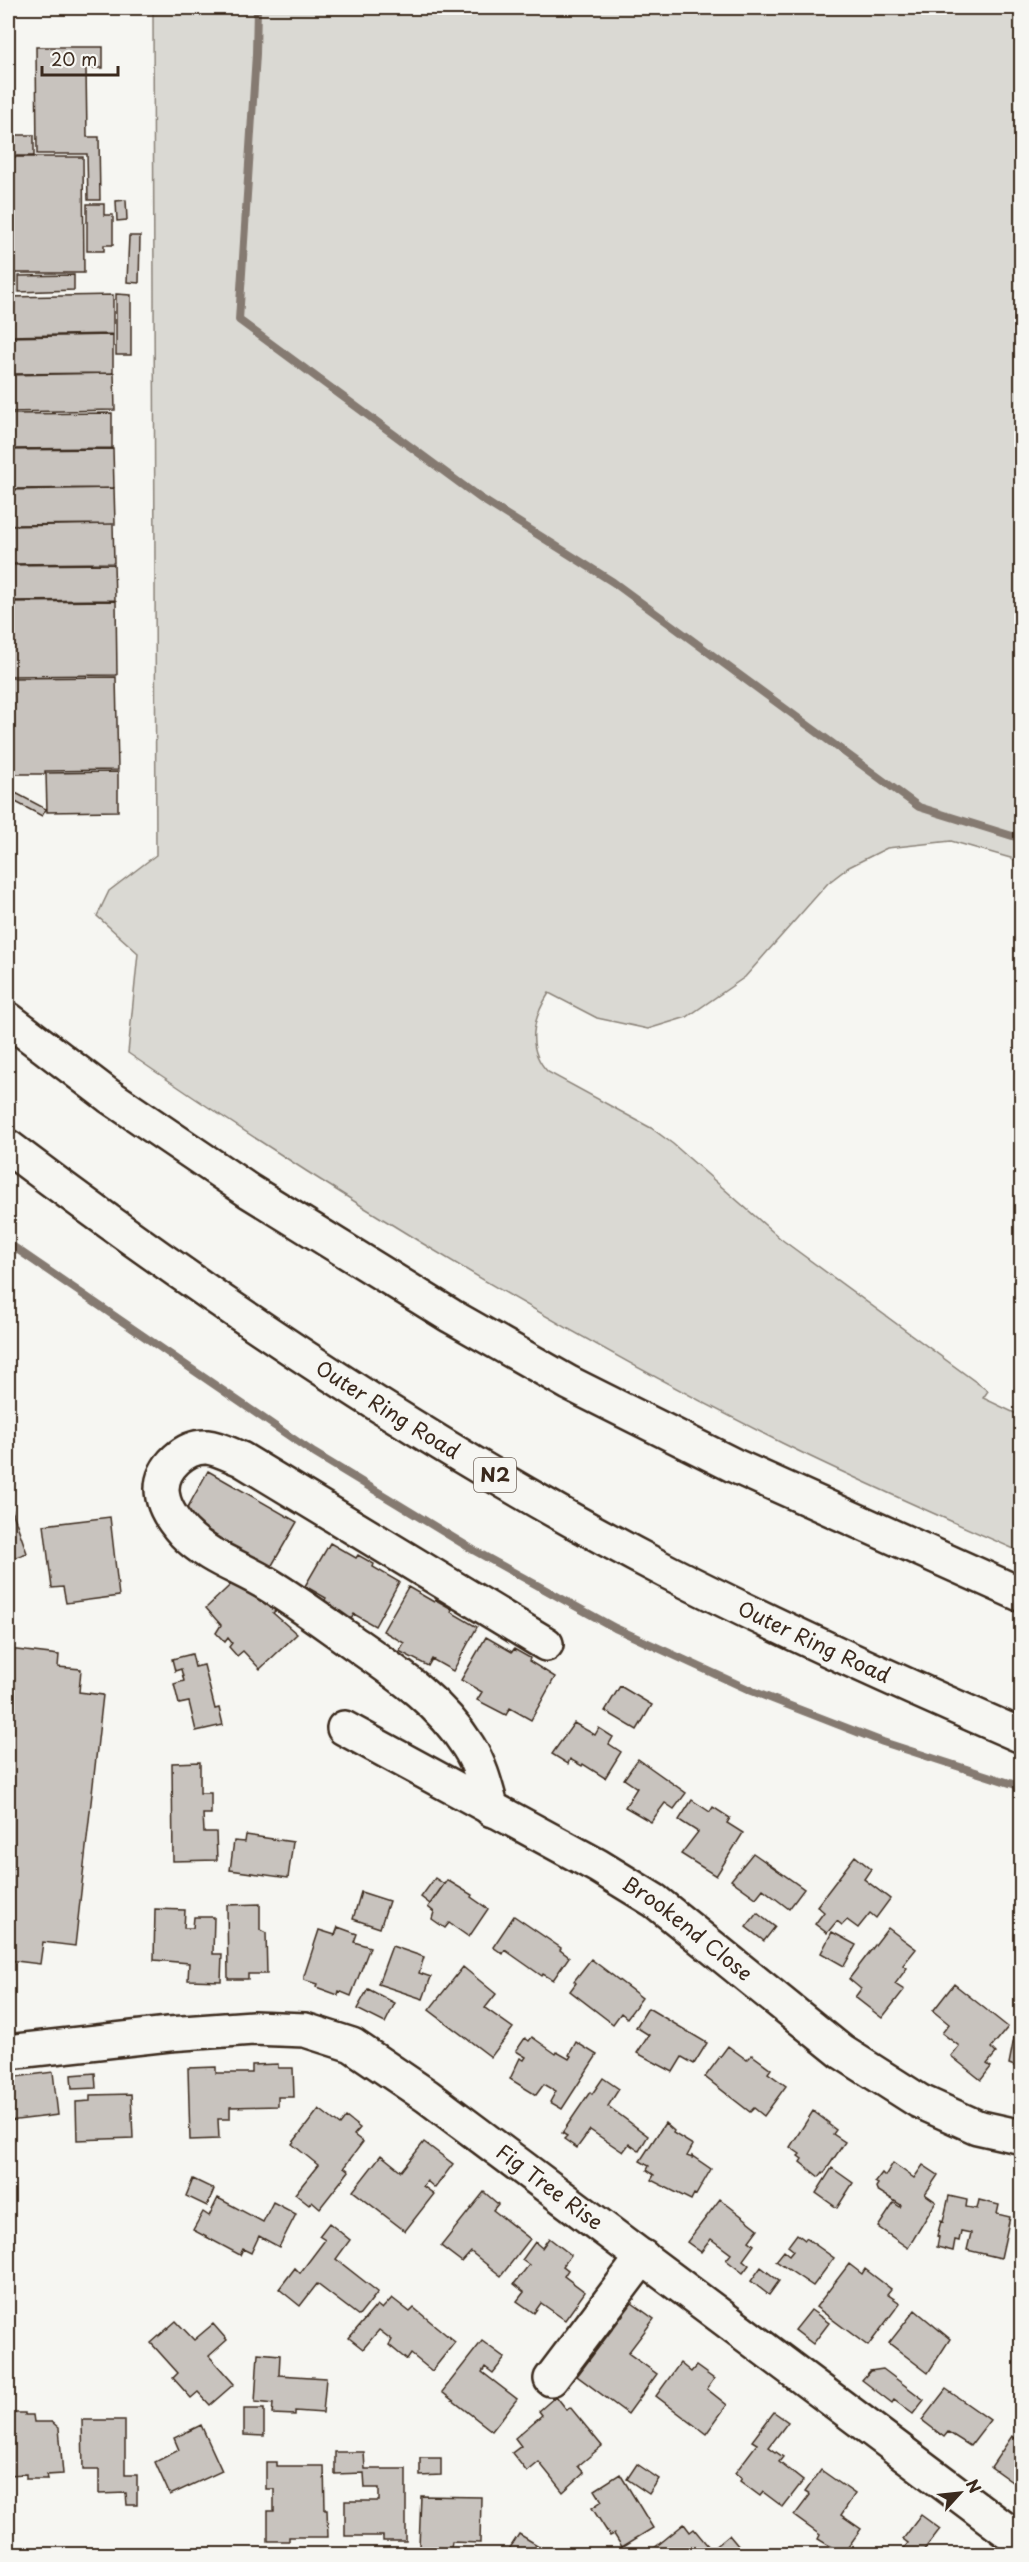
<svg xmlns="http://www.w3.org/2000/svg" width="1029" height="2562" font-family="'Playpen Sans',sans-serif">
<rect width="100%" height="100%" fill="#f6f6f2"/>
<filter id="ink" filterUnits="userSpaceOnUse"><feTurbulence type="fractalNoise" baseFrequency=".0167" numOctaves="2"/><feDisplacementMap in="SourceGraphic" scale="12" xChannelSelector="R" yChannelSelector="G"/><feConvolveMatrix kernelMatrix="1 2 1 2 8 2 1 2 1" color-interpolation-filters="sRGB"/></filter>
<g filter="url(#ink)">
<!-- green -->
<path fill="#dad9d3" stroke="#8a8278" stroke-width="1.5" d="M153,8h868v853l-70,-20 -64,7 -38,19 -21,16 -83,94 -58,40 -39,12 -51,-11 -48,-25c-16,25 -24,55 -1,79l103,56 22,16 108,95 207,152 -5,7 38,18v136c-80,-35 -160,-70 -239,-109 -227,-114 -444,-246 -654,-390l10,-100 -41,-37 12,-25 47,-36z"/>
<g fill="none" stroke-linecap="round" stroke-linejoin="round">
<!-- stream -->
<path stroke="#857a71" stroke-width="8" d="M257,8l-1,46 -17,266 241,178 133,84 306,225 103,32
M8,1243l306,210 161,98 140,77 137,63 131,51 139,45"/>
</g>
<!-- building -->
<path fill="#c8c3be" stroke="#3b2a1e" stroke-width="1.5" d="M36,47h67v21h-17l1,69h12l1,63h-12l-1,-46h-50z
M8,135h26v21h-26z
M8,157h75l1,116h-76z
M126,200l1,20 -10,1 -1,-20z
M87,204h17v11h9v30h-9v6h-17z
M129,236h11l-1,47 -12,-1z
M8,274h7l1,18h-8z
M74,275v15l-55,2v-16z
M116,294l15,1v60h-15z
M113,295v39l-105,2v-39z
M113,335v38l-105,1v-37z
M114,373l1,37 -107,2v-37z
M112,413v35l-104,1v-35z
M113,449l1,39 -106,1v-39z
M114,488l1,36 -107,1v-35z
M113,524l1,39 -106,1v-38z
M114,564l1,36 -107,1v-36z
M116,601l1,74 -109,1v-74z
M116,677l2,93 -73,1v3h-37v-96z
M118,772v39l-71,1 -1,-39z
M8,789l38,20 -4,7 -34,-18z
M208,1471l89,51 -26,45 -60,-31 2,-3 -30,-17z
M8,1499l19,54 -19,7z
M110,1517l9,79 -53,7 -3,-16 -11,1 -8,-63z
M330,1543l26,15 2,-3 16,9 -1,3 26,15 -24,44 -21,-12 -4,7 -29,-15 5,-8 -21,-12z
M242,1574l35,35 -4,4 24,21 -37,35 -17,-18 -6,5 -8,-9 3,-4 -4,-5 -3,4 -9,-9 5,-8 -15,-17z
M408,1587l26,15 2,-2 16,9 -1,3 26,15 -24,44 -21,-12 -4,7 -29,-15 5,-8 -21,-12z
M486,1637l26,15 2,-3 16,9 -1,3 26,16 -24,43 -21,-12 -4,7 -29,-15 5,-8 -21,-12z
M8,1649l51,6 -1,12 23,2 -2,23 24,3 -28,251 -32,-4 -3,22 -32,-4z
M192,1654l3,13 9,-2 11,44 4,-1 4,17 -27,6 -7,-29 -10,2 -5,-20 10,-3 -3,-12 -6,2 -3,-12z
M620,1686l32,19 -15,25 -32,-19z
M574,1723l21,12 4,-7 14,9 -4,7 12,8 -16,26 -22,-14 -1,2 -12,-7 -2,5 -16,-10z
M638,1759l48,34 -12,16 -9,-6 -14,19 -26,-15 12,-19 -13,-9z
M200,1762v31h11v21h-8l1,18h12l1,28 -44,1 -1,-98z
M692,1800l18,12 3,-5 17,11 -3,5 16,10 -27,43 -35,-22 17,-22 -19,-12z
M246,1835l47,7 -5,36 -58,-8 4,-29 11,1z
M753,1853l51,36 -15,20 -26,-20 -7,9 -25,-18z
M855,1856l16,13 -7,10 26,20 -14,19 -6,-5 -12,15 -11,-8 -5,5 -5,-4 -10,12 -12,-9 9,-12 -7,-6z
M435,1878l9,6 -14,20 -9,-7z
M447,1880l25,15 -1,2 17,12 -19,28 -20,-14 -4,5 -13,-9 2,-7 -6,-5z
M361,1892l28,9 -9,27 -27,-9z
M260,1904v26l6,3 1,41h-19v5h-20l-1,-74z
M155,1909l30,1 -1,18h9l1,-11h20l-1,37h9l-1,27 -33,-1 1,-17 -35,-3z
M757,1913l18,14 -11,14 -18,-14z
M514,1916l47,32 -1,2 9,7 -16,23 -10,-6 -1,2 -37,-26 -2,4 -10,-7z
M338,1927l19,7 -3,8 16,5 -19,49 -12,-5 -1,4 -22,-8 1,-3 -13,-4v-4l15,-46 16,5z
M888,1928l28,21 -13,16 4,3 -12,16 9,6 -22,28 -27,-21 6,-8 -12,-10z
M832,1932l24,13 -12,21 -23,-13z
M392,1946l32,11 -5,16 12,4 -8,22 -45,-15z
M591,1959l51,39 -15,20 -6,-5 -8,11 -43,-33 6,-8 -2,-2z
M463,1967l33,27 -11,14 28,20 -22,29 -62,-47z
M954,1984l54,43 -17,21 5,5 -9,11 4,3 -10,13 -30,-24 8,-10 -17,-13 7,-9 -16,-13z
M368,1989l27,14 -10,20 -28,-14z
M648,2008l59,35 -13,21 -12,-7 -9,15 -36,-19 12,-18 -13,-8z
M1015,2033l7,1v35l-13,-5z
M532,2037l24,17 1,-2 12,7 2,-3 -2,-1 7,-13 21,13 -35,54 -12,-7 6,-11 -12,-7 -8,11 -26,-16 10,-21 4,2 2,-3 -10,-6 9,-13 4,3z
M728,2046l19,14 5,-5 19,14 -3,4 18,13 -22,30 -10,-8 -4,4 -45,-35z
M278,2064v4h15l1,29h-16v9l-48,1v12h-12l1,20 -29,1 -2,-72 28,-1v6h36v-8z
M53,2072l5,43 -49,6 -1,-43z
M95,2073l1,15 -24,1 -1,-14z
M603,2078l16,11 -11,17 40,30 -9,15 -10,-7 -6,8 -33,-22 -13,18 -13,-9 3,-3 -5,-3 28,-41 2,2z
M131,2094l2,44 -56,2 -1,-38 14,-1v-6z
M319,2109l21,16 6,-8 14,11 -6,7 9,7 -19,25 5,4 -29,37 -8,-7 -3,4 -14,-11 23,-29 -26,-21z
M813,2111l16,12 -1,1 8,6 -3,4 12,8 -21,31 -1,-1 -4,5 -19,-15 2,-3 -4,-3 2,-2 -10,-7z
M665,2123l9,8 -1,2 20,12 -6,11 5,2v-2l19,13 -15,26 -2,-1 -3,6 -40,-20 3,-5 -7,-5 2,-4 -9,-5z
M424,2142l29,22 -18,24 -8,-7 -4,5 11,8 -29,37 -52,-40 28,-36 20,16z
M893,2163l21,15 9,-13 15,10 -13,19 11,8 -28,46 -30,-21 16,-24 6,4 1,-2 -24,-15 -1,-3 2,-3 -3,-2 7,-9 3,3z
M832,2168l21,15 -16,25 -21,-15z
M193,2179l21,10 -7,17 -21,-10z
M484,2192l14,12 -5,6 37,29 -29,37 -30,-24 -9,10 -21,-16z
M949,2196l18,4 -1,7 11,2 2,-9 20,5 -2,9 13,3 -9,41 -34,-8 4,-17 -10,-2 -2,10 -4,-1 -2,11 -16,-4 2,-10 -2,-1 4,-15 2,1z
M218,2198l45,24 10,-20 23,12 -17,33 -20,-11 -8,17 -8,-4 -3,6 -47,-25 10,-18 6,4z
M720,2199l38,30 -9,12 5,4 -11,15 6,5 -6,8 -17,-13 5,-6 -20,-15 -10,13 -14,-10z
M329,2223l21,17 -14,19 42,33 -19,24 -42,-32 -17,22 -21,-17 16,-21 5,5 25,-33 -6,-4z
M797,2234l8,6 1,-2 28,20 -21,28 -37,-25 8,-10 5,4 4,-5 -5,-4z
M549,2238l22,17 -8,11 5,4 -4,6 21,16 -20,28 -24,-17 -7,10 -17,-12 7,-9 -10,-8 15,-19 -7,-5 13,-18 7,6z
M849,2264l13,10 3,-5 26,20 -4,5 13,9 -32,43 -52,-39z
M761,2267l18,14 -10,14 -18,-14z
M392,2298l18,14 4,-4 41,34 -23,29 -21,-17 -4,6 -18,-15 3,-5 -13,-10 -16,19 -14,-11 28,-33 5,4z
M632,2303l22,16 -26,34 29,21 -29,40 -51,-38z
M811,2310l18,13 -16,21 -18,-14z
M915,2310l35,29 -22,34 -39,-30z
M176,2321l18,19 19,-16 14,16 -18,16 25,28 -24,21 -12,-13 -7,6 -18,-20 5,-5 -27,-30z
M482,2341l23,17 -12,15 -8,-6 -3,5 35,27 -25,32 -50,-39z
M258,2353l22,2 -1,20 47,3 -3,35 -28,-2v4l-23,-1 1,-10 -18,-2z
M680,2363l11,9 5,-6 18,13 -7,10 20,16 -21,29 -50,-38z
M883,2369l41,31 -11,14 -19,-14 -2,3 -30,-23 8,-9z
M946,2389l44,31 -20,26 -22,-14 -4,5 -22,-17z
M556,2396l11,14 3,-3 32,39 -24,20 6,7 -21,19 -24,-30 -12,10 -15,-19 9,-7 -6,-8 27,-23 -3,-4z
M244,2409h20v27l-20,-1z
M774,2412l14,10 -19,25 14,10 -4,5 24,19 -20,26 -20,-15 -3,4 -20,-15 2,-3 -7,-5 22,-29 -5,-3z
M8,2413h17v2h8l1,7h18l7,6 4,46 -16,1 1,4h-22v-5l-18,1z
M82,2420h43v55h12v30h-10l-1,-12 -27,1v-24h-16z
M201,2425l21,46 -52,24 -15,-33 24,-12 -5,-12z
M1012,2436l10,7v35l-5,-3 -5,7 -21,-15z
M335,2452h29l1,17h41v72h-23v-5h-38v-35h34v-13h-14l-1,-15 -29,1z
M420,2458h21v17l-21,1z
M266,2462h10v4h48l1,44h2l1,27h-39v4h-21v-30h6v-22h-8z
M637,2464l22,15 -10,15 -22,-15z
M821,2470l34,24 -14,21 20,14 -18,25 -25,-15 2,-4 -26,-19 16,-21 -5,-3z
M620,2474l33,54 -31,19 -8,-13 -4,2 -18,-28 10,-7 -7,-11z
M421,2496l60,1 -1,46 -28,-1 -1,6 -32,-1z
M921,2515l19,14 -17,22 4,3h-27l8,-11 -5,-4z
M684,2524l6,8 4,-3 15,18 -4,3 3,4h-50l-5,-5z
M519,2534l33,20h-46z
M729,2535l16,19h-27l-5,-6z"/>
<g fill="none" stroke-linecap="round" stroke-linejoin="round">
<!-- minor casing -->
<g stroke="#3b2a1e" stroke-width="38">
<g id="minor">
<path id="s1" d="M344,1728l254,138 57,35 187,151 77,49 58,26 45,10"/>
<path d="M492,1810c-6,-22 -11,-44 -24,-64 -28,-45 -74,-75 -117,-105 -27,-19 -54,-39 -82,-56 -29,-18 -61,-27 -85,-52 -11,-12 -22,-27 -22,-44 0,-22 23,-43 45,-42 11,1 24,8 34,12l305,185"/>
<path id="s2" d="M8,2052l161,-18 84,-6 52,2 47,15 75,51 595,446"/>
<path d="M551,2379l92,-122"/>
</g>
</g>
<!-- highway casing -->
<g stroke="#3b2a1e" stroke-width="38">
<g id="highway">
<path d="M8,1019l101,77 140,95 202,125 118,67 164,82 289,130"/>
<path id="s3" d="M8,1147c209,158 427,304 660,425 116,59 234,112 354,164"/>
</g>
</g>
<!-- minor -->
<use href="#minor" stroke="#f6f6f2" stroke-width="33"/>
<!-- highway -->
<use href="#highway" stroke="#f6f6f2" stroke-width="33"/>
</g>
</g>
<g text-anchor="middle" stroke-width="4.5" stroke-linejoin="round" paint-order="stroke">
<!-- shield labels -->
<rect fill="#f6f6f2" stroke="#73675e" stroke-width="1.5" x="474" y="1458" width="42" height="34" rx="4.5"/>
<g font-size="20" font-weight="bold" fill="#3b2a1e">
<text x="495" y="1482">N2</text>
</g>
<!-- street labels -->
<g font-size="21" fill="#3b2a1e" stroke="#f6f6f2">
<text dy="7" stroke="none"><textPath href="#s3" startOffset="462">Outer Ring Road</textPath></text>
<text dy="7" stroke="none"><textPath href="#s3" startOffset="948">Outer Ring Road</textPath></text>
<text dy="7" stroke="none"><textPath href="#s1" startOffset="398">Brookend Close</textPath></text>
<text dy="7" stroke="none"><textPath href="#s2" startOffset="591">Fig Tree Rise</textPath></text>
</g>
</g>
<!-- margin -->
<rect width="1029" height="2562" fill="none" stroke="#f6f6f2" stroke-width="30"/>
<rect x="15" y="15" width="999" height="2532" fill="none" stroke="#3b2a1e" stroke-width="2" filter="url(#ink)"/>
<!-- north arrow -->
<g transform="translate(960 2493) rotate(63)" stroke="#f6f6f2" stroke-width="4.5" paint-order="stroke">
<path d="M0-4.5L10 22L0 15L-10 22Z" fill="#3b2a1e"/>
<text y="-9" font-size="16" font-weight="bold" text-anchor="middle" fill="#3b2a1e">N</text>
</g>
<!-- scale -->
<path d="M42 66v9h76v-9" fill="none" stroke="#3b2a1e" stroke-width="3"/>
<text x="51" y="66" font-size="18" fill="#3b2a1e" stroke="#f6f6f2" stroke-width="4.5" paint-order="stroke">20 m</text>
</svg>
